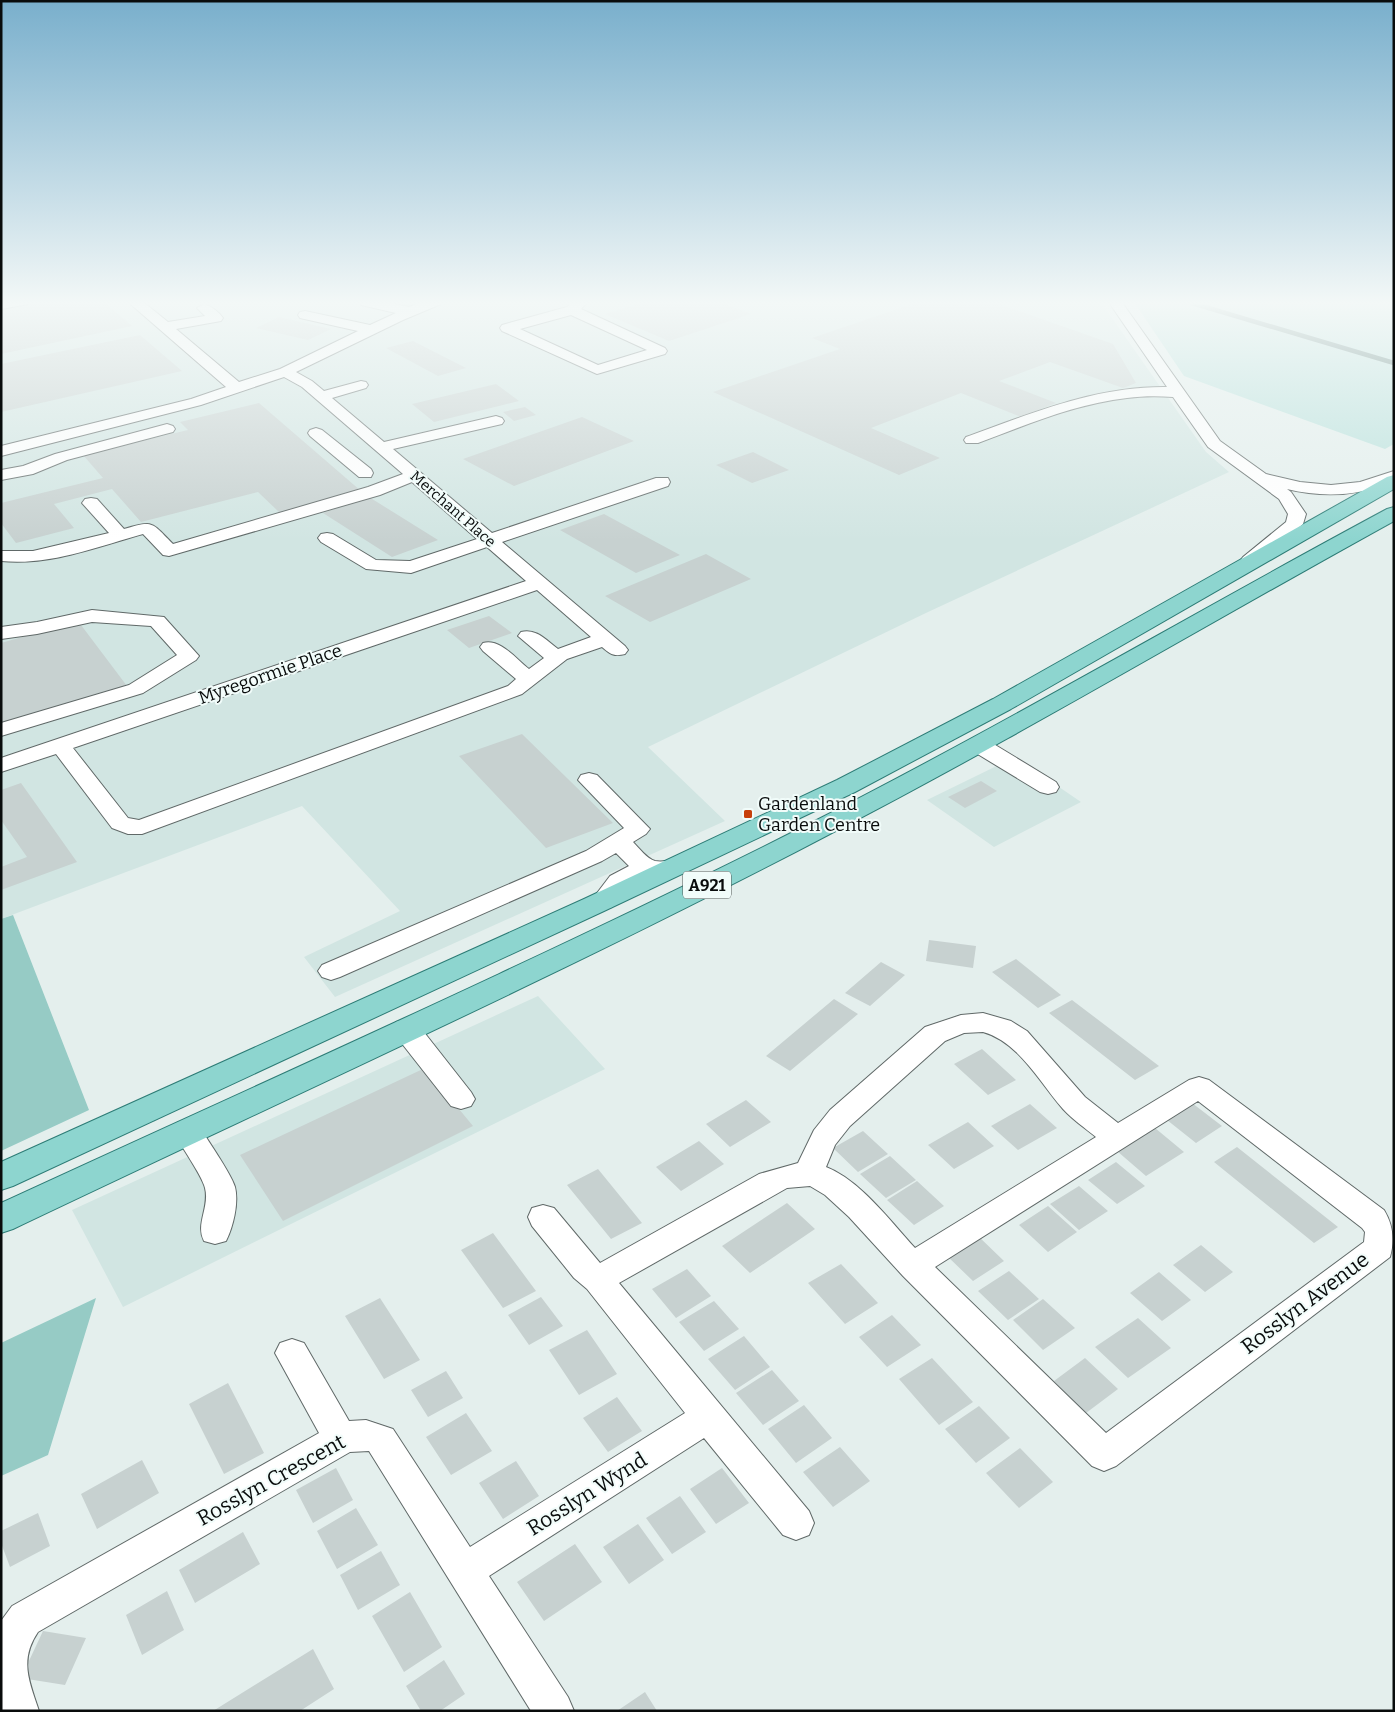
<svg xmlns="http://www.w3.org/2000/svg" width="1395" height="1712" font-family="Bitter,serif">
<rect width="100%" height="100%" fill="#e4efed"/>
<!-- built -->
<path fill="#d1e5e2" d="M1,301h1099l106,151 23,20 -301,140 -280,135 77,74 -390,176 -31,-40 96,-46 -98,-105 -301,113z
M1015,757l66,45 -87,45 -67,-47z
M538,996l67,73 -482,238 -51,-97z"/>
<!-- green -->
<path fill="#b9e1dc" d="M1131,301h263v143l-9,5 -201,-73 -48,-71z"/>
<!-- forest -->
<path fill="#96cbc5" d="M13,915l76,195 -88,41v-232z
M96,1298l-48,157 -47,21v-133z"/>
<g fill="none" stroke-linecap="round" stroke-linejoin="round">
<!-- stream -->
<path stroke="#547975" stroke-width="4.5" d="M1185,301l209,62"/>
</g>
<!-- building -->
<path fill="#c7d1d0" d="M45,301h58l29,25 -131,28v-44z
M647,301h71l33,13 -82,27 -64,-27z
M921,301h69l123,43 23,39 -13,5 -73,-26 -51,19 57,22 -35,14 -60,-24 -90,35 69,30 -41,17 -186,-83 127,-43 -28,-11z
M279,317l52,12 -23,11 -52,-12z
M140,335l42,36 -181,41v-48z
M413,341l53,27 -28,8 -52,-28z
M496,384l23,17 -85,21 -22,-18z
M259,403l102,88 -81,22 -22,-21 -117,30 -29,-33 -58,15 20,24 -58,15 -15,-20v-20l102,-25 -20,-23 105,-25 -8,-8z
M525,407l11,8 -22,6 -11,-9z
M582,417l52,24 -120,45 -51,-27z
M753,452l36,18 -37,13 -36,-18z
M369,497l69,43 -46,17 -69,-44z
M604,514l76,41 -44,18 -76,-43z
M706,554l45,25 -101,43 -45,-26z
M489,616l23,17 -43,15 -22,-18z
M78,621l49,65 -126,39v-82z
M522,734l91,89 -67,25 -87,-92z
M981,781l16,10 -32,17 -17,-11z
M21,783l56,79 -76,28v-23l26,-10 -26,-37v-30z
M929,940l47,6 -3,22 -47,-7z
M1016,959l45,36 -23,13 -46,-36z
M881,962l24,13 -35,31 -25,-13z
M834,999l24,15 -68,57 -24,-15z
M1072,1000l87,66 -24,14 -86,-67z
M982,1049l34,31 -28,15 -34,-31z
M425,1068l48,58 -190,95 -43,-66z
M746,1100l25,22 -41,25 -24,-23z
M1192,1103l30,23 -26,17 -29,-23z
M1030,1104l27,24 -39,22 -27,-24z
M968,1122l26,24 -40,23 -26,-24z
M1155,1128l29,24 -38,24 -29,-25z
M863,1131l25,23 -30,18 -25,-24z
M699,1141l25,23 -43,27 -25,-24z
M1237,1147l101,80 -24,16 -100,-81z
M890,1156l26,24 -30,18 -26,-24z
M1116,1162l29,24 -28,18 -29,-24z
M598,1169l44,54 -31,16 -44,-54z
M917,1181l27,25 -30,19 -27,-25z
M1079,1186l29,25 -29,19 -29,-26z
M787,1203l28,26 -65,44 -28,-27z
M1048,1206l29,26 -29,20 -29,-27z
M493,1233l43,58 -33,17 -42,-58z
M976,1234l28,27 -31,20 -28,-27z
M1201,1245l32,27 -28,20 -32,-27z
M841,1264l37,39 -33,21 -37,-41z
M687,1269l24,27 -35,22 -24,-29z
M1009,1271l30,28 -31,21 -30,-29z
M1159,1272l32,28 -29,21 -32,-28z
M541,1297l22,29 -34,19 -21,-30z
M380,1298l40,62 -36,19 -39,-63z
M1043,1299l32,29 -32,22 -30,-30z
M714,1301l25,28 -35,22 -25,-29z
M892,1315l29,30 -34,22 -28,-30z
M1138,1318l33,30 -43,30 -33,-31z
M587,1330l30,44 -38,21 -30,-45z
M744,1336l26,31 -35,23 -27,-31z
M932,1358l41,44 -34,23 -40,-46z
M1085,1358l33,31 -32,24 -32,-32z
M772,1370l27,31 -36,24 -27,-32z
M446,1371l17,27 -35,19 -17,-27z
M228,1383l36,70 -40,21 -35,-70z
M617,1397l25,34 -34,21 -25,-34z
M804,1405l28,33 -36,25 -28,-34z
M979,1406l31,32 -34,25 -31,-34z
M466,1413l26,38 -41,24 -25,-38z
M840,1447l30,34 -37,26 -30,-35z
M1020,1448l33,34 -34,26 -33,-35z
M142,1460l17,33 -62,36 -16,-35z
M516,1461l23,35 -36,23 -24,-36z
M336,1468l17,32 -40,23 -17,-33z
M722,1468l27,35 -33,21 -26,-35z
M680,1496l26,36 -34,22 -26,-36z
M356,1508l22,37 -41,24 -20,-38z
M38,1513l12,33 -40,21 -9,-24v-12z
M638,1524l26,36 -35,24 -26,-37z
M243,1532l17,32 -65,39 -16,-33z
M575,1544l27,38 -58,39 -27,-39z
M381,1551l19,34 -42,25 -18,-35z
M167,1591l17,39 -42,25 -16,-40z
M410,1592l32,55 -38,25 -32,-56z
M43,1631l43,7 -21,47 -44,-7z
M313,1649l21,40 -34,22h-87z
M444,1660l21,34 -25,17h-19l-15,-25z
M645,1692l12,19h-40z"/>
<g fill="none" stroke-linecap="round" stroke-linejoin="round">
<!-- minor casing -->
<g stroke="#606968" stroke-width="2">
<path id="minor" d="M1,301h28l-1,3 -27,5z
M127,301h15l26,21 37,-6 -8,-8 7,-4c7,2 15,8 19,14l-2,3 -45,8 63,53 41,-13 78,-38 -58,-13 -2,-3 2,-3 5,-1 65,14 26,-12 -35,-8 -1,-4h21l28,6 15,-6h18l-1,3 -38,16 -107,52 16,9 12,10 37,-10 5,1 2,3 -2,3 -34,10 52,44 112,-26 6,2 2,3 -2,3 -109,25 99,84 164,-55h12l2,4 -2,4 -166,56 123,104 3,4 -3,4c-11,3 -15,0 -23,-7l-35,12 -45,35 -380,140h-14l-16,-6 -56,-74 -55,18v-14l525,-177 -39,-34 -76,26 -45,-4 -45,-27 -3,-4 3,-4 6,-1 6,1 43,26 34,1 67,-22 -65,-57 -32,13 -211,61 -6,-1 -20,-21c-46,13 -94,32 -142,27v-10h32l76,-18 -27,-30 3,-4 6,-1 6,1 27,30c30,-9 27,-7 49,15l195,-57 35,-13 -101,-87 -18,-10 -83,28 -200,51v-10l190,-47 35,-12zM537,590l54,47 -33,12c-12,-9 -22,-21 -37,-17l-3,4 26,22 -15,11c-13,-10 -29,-31 -46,-26l-3,4 3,4 33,28 -8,7 -369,134 -11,-2 -55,-70z
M574,301h14l-7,8 84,39 2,3 -2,3 -68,20 -95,-43 -2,-3 2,-3 65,-18zM571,315l76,35 -49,15 -78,-36z
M1108,301h13l99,140 46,33 34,8 31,3 29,-3 34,-11v11c-36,14 -70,16 -107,7l4,3 15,22 -3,10 -48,41 -6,1 -6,-1 -3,-4 3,-4 43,-35 2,-8 -9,-15 -71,-52 -35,-50c-15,-1 -31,-1 -46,1 -52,6 -101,27 -149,45h-12l-2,-3 2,-3c66,-24 130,-51 201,-50z
M167,424l6,2 2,3 -2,3 -106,28 -34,14 -32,6v-10l22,-4 32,-12z
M316,428l6,2 49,39 2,4 -2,4h-12l-49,-41 -2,-3 2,-3z
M92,610l72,7 35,39 -3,4 -53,33 -142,43v-13l128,-38 48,-30 -26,-29 -59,-4 -55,12 -36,5v-12l36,-5z
M979,738l8,2 69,42 3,5 -3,5 -8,2 -8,-2 -69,-42 -3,-5 3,-5z
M589,773l8,2 53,54 -4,5 -13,8c6,6 14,17 22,19 10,2 19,-3 29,0l4,5 -4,5 -19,5 -16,-2 -21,12 -16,21 -9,2 -9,-2 -3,-6 19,-25 19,-10 -13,-13 -14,8 -262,116 -9,3 -9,-3 -4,-6 4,-6 264,-114 38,-23 -46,-48 3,-5z
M983,1013l28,8 16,10 58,66 33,26 71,-43 10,-3 10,3 175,130c9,15 11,30 6,47l-274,209 -12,5 -12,-5 -189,-190 -54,-59 -24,-22 -15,-9 -23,2 -168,95 190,228 5,12 -5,12 -13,5 -13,-5 -79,-97 -215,138 79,121 6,14h-43l-162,-260 -19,1 -312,180c-19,28 -9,49 1,79h-38v-90l11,-15 307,-173 -44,-80 5,-10 12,-4 12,4 45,78 17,-1 27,9 77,118 215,-134 -98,-124 -13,-11 -42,-52 -4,-9 4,-9 11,-3 11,3 46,55 159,-89 39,-11 16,-33 16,-20 95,-83 36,-12zM983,1032c36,10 57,51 80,77 10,11 22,19 33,28l-181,111c-24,-26 -55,-68 -89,-81l9,-22 15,-19 95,-85 19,-8zM1198,1101l164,127 3,4 -1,10 -258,191 -171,-166z
M406,1020l10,2 55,70 4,7 -4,7 -10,3 -10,-3 -55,-70 -3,-7 3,-7z
M187,1120l10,3c9,15 34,50 38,64 4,16 -2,40 -9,54l-11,3 -11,-3c-9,-17 6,-34 1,-53 -3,-13 -25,-43 -32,-57l4,-8z"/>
</g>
<!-- major casing -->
<g stroke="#2d7c76" stroke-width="2">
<path id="major" d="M1394,475v14l-383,220 -156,83 -251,119 -591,275 -12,4v-28l583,-263 253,-119 156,-81 394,-222z
M1394,507v14c-189,104 -375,215 -566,314 -267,140 -543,264 -815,394l-12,4v-30c269,-124 540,-244 804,-377 197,-100 388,-213 582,-317z"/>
</g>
<!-- minor -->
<use href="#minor" fill="#fff" fill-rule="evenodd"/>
<!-- major -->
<use href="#major" fill="#8dd5cf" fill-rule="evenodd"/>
</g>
<!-- sky -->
<linearGradient id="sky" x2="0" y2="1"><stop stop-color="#79afcc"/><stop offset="0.56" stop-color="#f3f8f7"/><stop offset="1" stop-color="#f3f8f7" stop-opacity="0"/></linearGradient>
<rect width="1395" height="541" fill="url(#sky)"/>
<!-- markers -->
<rect fill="#c7400b" stroke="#f1fcfa" stroke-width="2" x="743" y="809" width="10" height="10" rx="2.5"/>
<g text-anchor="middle" stroke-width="4" stroke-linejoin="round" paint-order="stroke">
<!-- far-street labels -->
<g font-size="15" fill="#090c0c" stroke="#f1fcfa">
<text transform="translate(453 509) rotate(41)" y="5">Merchant Place</text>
</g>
<!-- shield labels -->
<rect fill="#f1fcfa" stroke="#4f5453" stroke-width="1" x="683" y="871.5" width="48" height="27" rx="4"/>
<g font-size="16" font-weight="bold" fill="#090c0c">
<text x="707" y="891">A921</text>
</g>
<!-- street labels -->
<g font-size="18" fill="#090c0c" stroke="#f1fcfa">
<text transform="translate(270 674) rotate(-19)" y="6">Myregormie Place</text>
</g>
<!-- poi labels -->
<g font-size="18" fill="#090c0c" stroke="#f1fcfa" text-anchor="start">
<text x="758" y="810">Gardenland<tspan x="758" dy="21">Garden Centre</tspan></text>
</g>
<!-- near-street labels -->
<g font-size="21" fill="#090c0c" stroke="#f1fcfa">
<text transform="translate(1305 1303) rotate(-37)" y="7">Rosslyn Avenue</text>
<text transform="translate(271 1480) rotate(-29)" y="7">Rosslyn Crescent</text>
<text transform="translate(587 1494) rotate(-32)" y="7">Rosslyn Wynd</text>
</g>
</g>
<!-- border -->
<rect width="1395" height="1712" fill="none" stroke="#090c0c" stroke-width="5"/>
</svg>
